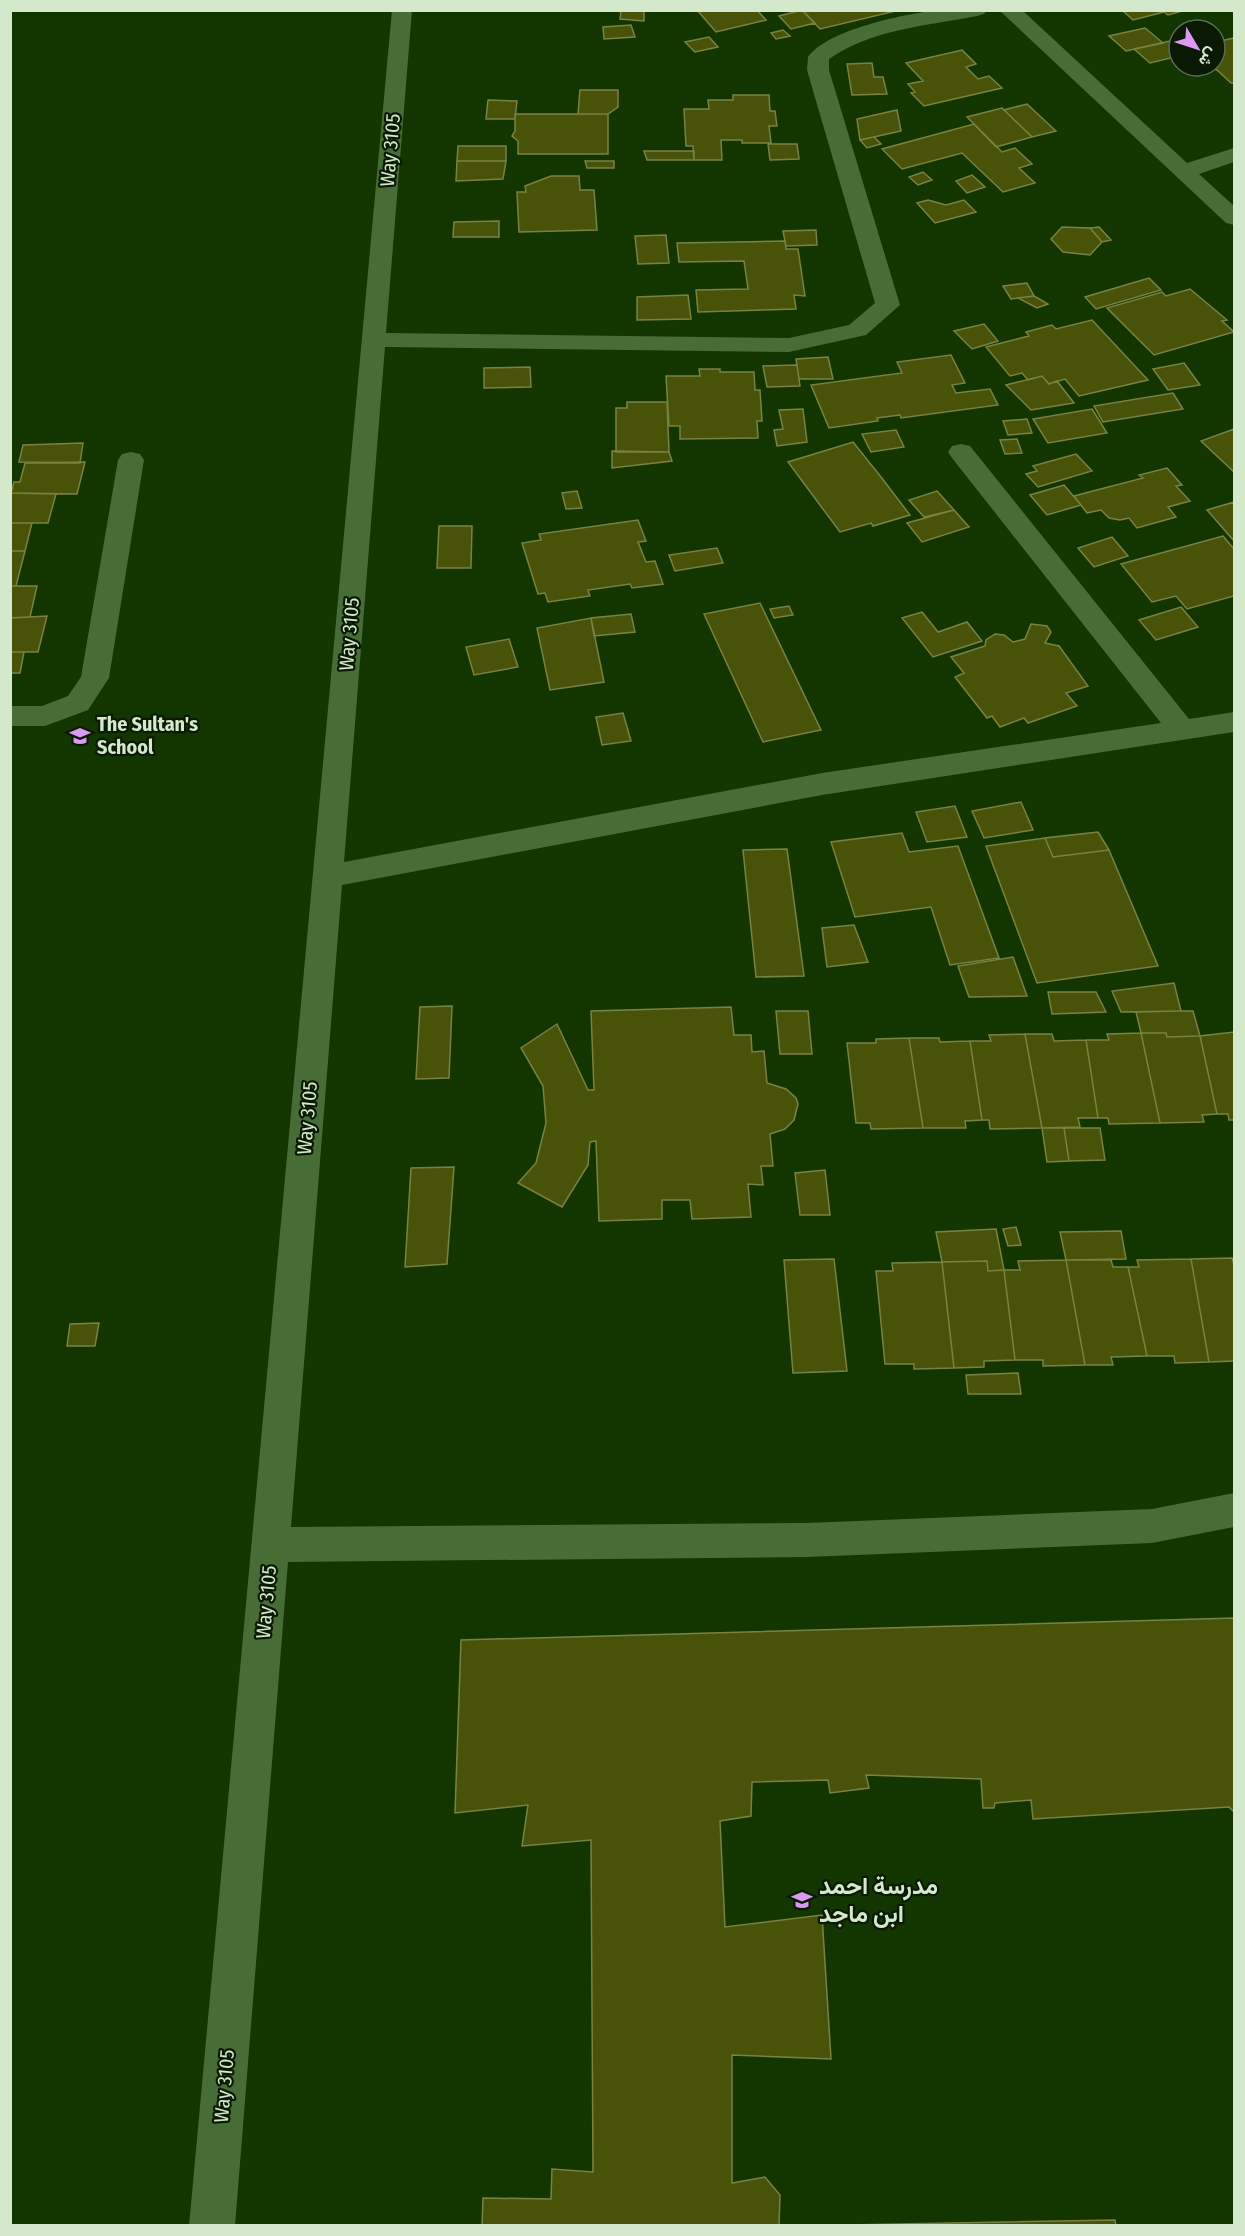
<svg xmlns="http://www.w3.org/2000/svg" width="1245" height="2236" font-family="'Fira Sans Condensed',Vazirmatn,sans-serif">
<rect width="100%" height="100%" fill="#133500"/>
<!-- building -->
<path fill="#495209" stroke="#798341" stroke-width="1.5" d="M621,10h23v11l-24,-2z
M697,10h60l9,10 -50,12z
M802,10h94v1l-76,18z
M802,10l13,13 -24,6 -12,-13z
M1122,10h64l-18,5 -4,-3 -31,8z
M631,25l4,12 -31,2 -1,-12z
M1145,28l18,15 -37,8 -17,-15z
M783,30l7,6 -14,3 -5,-6z
M709,37l9,10 -23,5 -10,-10z
M1234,38v45h-3l-14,-13 -15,-4h13v-24z
M1170,41l9,7v8l-29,7 -16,-14z
M962,50l14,14 -10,3 12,12 11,-3 13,12 -78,18 -13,-13 4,-1 -7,-8 15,-3 -17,-18z
M872,63l2,14h9l4,17 -35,1 -5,-31z
M580,90h38v17l-10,7h-30z
M733,95h36l1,16h5l2,15h-8l2,17h-29v-3h-21l1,20h-28l-1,-14h-7l-2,-37h25l-1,-9h25z
M488,100l29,1 -2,18h-29z
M1027,104l29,27 -24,6 -28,-27z
M1002,108l2,2 28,27 -36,10 -29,-30z
M897,110l4,21 -41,9 -3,-21z
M515,114h93v40h-90v-13l-6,-5 3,-5z
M974,124l28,28 13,-4 17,16 -13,4 16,15 -32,9 -41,-39 -60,16 -20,-20z
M874,137l7,7 -14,4 -7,-8z
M768,144h29l2,15 -29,1z
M458,146h48v15h-49z
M644,151h50v9h-47z
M457,161h49l-3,18 -47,2z
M585,161h29v7h-27z
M923,172l9,8 -14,5 -9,-8z
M972,175l13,12 -18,6 -11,-12z
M551,176h28l1,14h14l3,40 -78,2 -2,-40h9l-1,-6z
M928,200l18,5 18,-5 12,12 -41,11 -18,-20z
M499,221v16h-46l1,-15z
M1062,227l28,1 12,14 -12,13 -27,-3 -12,-13z
M1099,227l12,13 -9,2 -12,-14z
M816,230l1,15 -31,1 -3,-15z
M666,235l3,28 -31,1 -3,-28z
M785,241l1,8h12l7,47 -11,-1 2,14 -98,3 -2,-22 52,-1 -4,-28 -65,1 -2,-19z
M1149,278l12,12 -65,19 -11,-12z
M1027,283l7,13 -23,3 -8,-13z
M1190,289l37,31 -5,1 12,11 -80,23 -47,-47 55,-16 4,4z
M688,295l3,24 -54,1v-23z
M1034,296l14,8 -11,4 -19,-10z
M1092,320l56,60 -69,16 -14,-17 -16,5 -7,-8 -14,4 -6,-7 -12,3 -24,-29 43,-11 -3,-4 26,-7 4,4z
M984,324l14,17 -26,8 -18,-18z
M951,355l14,28 -13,2 4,8 34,-4 8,16 -97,13 -1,-3 -23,3 1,3 -49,7 -18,-43 91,-12 -5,-11z
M828,357l5,22h-34l-3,-20z
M1184,363l16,22 -32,5 -15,-21z
M797,365l3,21 -33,1 -4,-21z
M530,367l1,20 -47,1v-20z
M699,369h21v3h34l1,18h5l2,31h-5l1,17 -78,1v-13h-11l-3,-50h34z
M1042,376l7,8 8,-3 17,22 -43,7 -25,-25z
M1173,393l10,16 -80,13 -9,-16z
M627,402h40l2,50h-53v-44h11z
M803,409l4,33 -30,4 -3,-16 9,-1 -4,-19z
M1092,409l15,24 -59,10 -15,-24z
M1027,419l5,14 -24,2 -5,-14z
M1234,429v43l-33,-31z
M896,430l8,17 -33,5 -9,-18z
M1017,439l5,14 -17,1 -5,-14z
M853,442l28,35 29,38 -37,11 -2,-3 -31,9 -52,-70z
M83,443l-3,20 -61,-1 4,-17z
M612,451l57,1 3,9 -60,7z
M1076,454l16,17 -54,16 -12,-13 11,-3 -4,-5z
M85,462l-8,32 -66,-1 3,-11h6l5,-19z
M1167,468l15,17 -6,1 14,15 -22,6 8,10 -39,11 -8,-10 -9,2 -11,-2 -8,-8 -14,3 -13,-17 69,-18 -4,-3z
M1064,485l17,20 -34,10 -17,-20z
M577,491l5,17 -16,1 -4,-16z
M937,491l17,19 -30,7 -15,-17z
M11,493l45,1 -8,29h-38z
M1234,502v39l-27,-31z
M954,510l15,17 -47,15 -15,-19z
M638,520l8,21 -8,1 8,20 9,-1 8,23 -31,4 -2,-4 -42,6 2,6 -42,6 -3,-9 -7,1 -16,-51 19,-3 -2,-6z
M10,523h22l-7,28h-15z
M439,526h33l-1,42h-34z
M1223,536l11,13v47l-47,13 -11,-13 -24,6 -31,-38z
M1112,537l16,19 -34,11 -16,-19z
M717,548l6,15 -48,8 -6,-16z
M10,551h15l-9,35h-6z
M10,586h27l-7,31 -20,1z
M760,603l61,127 -58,12 -59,-128z
M789,606l4,9 -19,3 -4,-9z
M1181,607l17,20 -42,13 -17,-20z
M922,612l16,20 29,-10 15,19 -49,16 -31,-39z
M631,614l4,18 -41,4 -3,-18z
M47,616l-9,36h-28v-34z
M591,618l13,64 -54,8 -13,-62z
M1031,624l16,2 4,6 -6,11 14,3 29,40 -22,7 11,13 -49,17 -4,-5 -24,9 -8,-11 -5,2 -32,-41 9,-4 -13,-16 34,-11 1,-6 9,-6 9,1 9,7 12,-3z
M509,639l9,28 -44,8 -8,-28z
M10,652h14l-4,21h-10z
M623,713l8,28 -29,4 -6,-28z
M1021,802l12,28 -49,8 -12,-27z
M955,806l12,31 -40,5 -11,-30z
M1098,832l11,18 -56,7 -8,-19z
M902,833l7,19 49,-6 41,112 -49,7 -19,-58 -76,10 -24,-75z
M1045,838l8,19 56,-7 49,116 -121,17 -51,-137z
M787,849l17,127 -48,1 -13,-127z
M854,925l14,37 -41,5 -5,-39z
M1013,957l14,39 -58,1 -11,-31z
M1174,983l7,28 -60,1 -9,-21z
M1048,992h48l10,20 -54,2z
M452,1006l-3,72 -33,1 4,-72z
M731,1007l3,28h17l1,17 12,-1 3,32 19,6 10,9 2,6 -4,16 -9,9 -15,5 3,32h-12l2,19 -15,-1 3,33 -59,2 -2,-19h-28v19l-63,2 -3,-80 -6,1 -2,23 -26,42 -44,-24 18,-20 10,-40 -3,-37 -22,-38 36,-24 31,66h6l-3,-79z
M776,1011h32l4,43h-32z
M1181,1011h12l7,25 -33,1 -1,-4h-25l-5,-21z
M1234,1032v88h-5l-1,-6h-11l-17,-78z
M1141,1033h25l1,4 33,-1 17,78 -15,1 2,7 -44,1z
M1141,1033l19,90 -51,1 -1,-6h-10l-12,-78h23l-2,-6z
M1025,1034h27l2,7 32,-1 12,78h-20l2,9 -38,1z
M1025,1034l17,94 -52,1 -1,-9h-7l-12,-79h21l-2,-6z
M909,1038l14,90 -52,1 -1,-6h-14l-9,-80h29v-4z
M909,1038h30l1,4 30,-1 12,79 -17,1 1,7h-43z
M1042,1128h22l5,33 -22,1z
M1064,1128h36l5,32 -36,1z
M454,1167l-7,97 -42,3 6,-99z
M825,1170l5,45h-30l-5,-42z
M1016,1227l5,18 -13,1 -5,-17z
M996,1229l8,41 -16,1 -1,-10 -45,1 -6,-30z
M1121,1231l5,28 -60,1 -6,-28z
M1232,1258l2,7v96l-25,1 -18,-103z
M834,1259l13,112 -54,2 -9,-113z
M1191,1259l18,103 -34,1 -1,-7h-27l-19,-89h11l-2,-7z
M1066,1260h45l2,7h15l19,89 -36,1 2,8h-28z
M1066,1260l19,105 -42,1v-6h-28l-11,-90h16l-2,-9z
M987,1261l1,10 16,-1 11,90 -31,1v6l-30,1 -12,-106z
M942,1262l12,106 -40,1v-5h-29l-9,-93h17l-1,-8z
M99,1323l-4,23h-28l3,-22z
M1018,1373l3,21h-53l-2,-19z
M1234,1618v194l-5,-5 -196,12 -2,-19 -36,3 -1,5h-11l-2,-29 -115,-4 3,13 -39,5 -2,-13 -76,2 -1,34 -31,5 5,106 97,-12 9,144 -99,-4v128l33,-6 15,18 -1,31h-297l1,-28 68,1 1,-30 41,3 -2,-332 -69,6 6,-41 -73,8 6,-173z
M1115,2220l1,6h-323z"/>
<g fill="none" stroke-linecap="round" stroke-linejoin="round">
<!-- minor -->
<path fill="#476c36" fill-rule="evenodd" d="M392,10h20l-26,323 403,5 60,-13 26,-22 -68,-233 1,-13c20,-28 100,-44 133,-47 15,-1 31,0 46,0l-3,4 -7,2c-50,10 -105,13 -148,43v11l71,235 -34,30 -77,17 -404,-5 -41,515 478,-89 339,-50 -209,-265 -4,-6 4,-6 9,-2 9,2 219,273 45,-7v20l-412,63 -480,90 -51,642 516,-4 345,-14 82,-16v34l-82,16 -345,14 -519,5 -53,664h-46z
M999,10h23l165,153 47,-15v14l-35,12 35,32v19l-8,-2z
M131,452l9,2 4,6 -35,218 -21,32 -43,16h-35v-20h32l26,-10 13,-19 37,-217 4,-6z"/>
</g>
<!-- icons -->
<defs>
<g id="school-bare" transform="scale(1.62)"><path d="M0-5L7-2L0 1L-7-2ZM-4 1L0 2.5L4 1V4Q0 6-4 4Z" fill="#dc99f4" stroke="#0a1904" stroke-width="2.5" paint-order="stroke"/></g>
</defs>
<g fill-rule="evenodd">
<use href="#school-bare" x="80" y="736"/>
<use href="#school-bare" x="802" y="1900"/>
</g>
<g text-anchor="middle" stroke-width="4.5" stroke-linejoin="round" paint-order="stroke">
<!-- street labels -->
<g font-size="20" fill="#d4e9cb" stroke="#0a1904">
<text transform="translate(390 150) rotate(-85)" y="7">Way 3105</text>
<text transform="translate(349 634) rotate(-85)" y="7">Way 3105</text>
<text transform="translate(307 1118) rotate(-85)" y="7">Way 3105</text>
<text transform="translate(266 1602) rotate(-85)" y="7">Way 3105</text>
<text transform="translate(224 2086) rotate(-85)" y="7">Way 3105</text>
</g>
<!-- poi labels -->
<g font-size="20" font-weight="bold" fill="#d4e9cb" stroke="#0a1904" text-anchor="start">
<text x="97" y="731">The Sultan's<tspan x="97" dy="23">School</tspan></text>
</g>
<!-- near-poi labels -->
<g font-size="24" font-weight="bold" fill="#d4e9cb" stroke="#0a1904" text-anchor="start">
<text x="819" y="1894">مدرسة احمد<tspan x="819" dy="28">ابن ماجد</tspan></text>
</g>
</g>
<!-- border -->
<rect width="1245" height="2236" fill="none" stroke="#d4e9cb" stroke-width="24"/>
<!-- north arrow -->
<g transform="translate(1197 48) rotate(129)"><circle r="28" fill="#0a1904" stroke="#5b6c54" stroke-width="1.5"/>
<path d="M0-4.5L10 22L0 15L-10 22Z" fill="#dc99f4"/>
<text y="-9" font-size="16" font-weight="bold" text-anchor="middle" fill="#d4e9cb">ش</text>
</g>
</svg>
